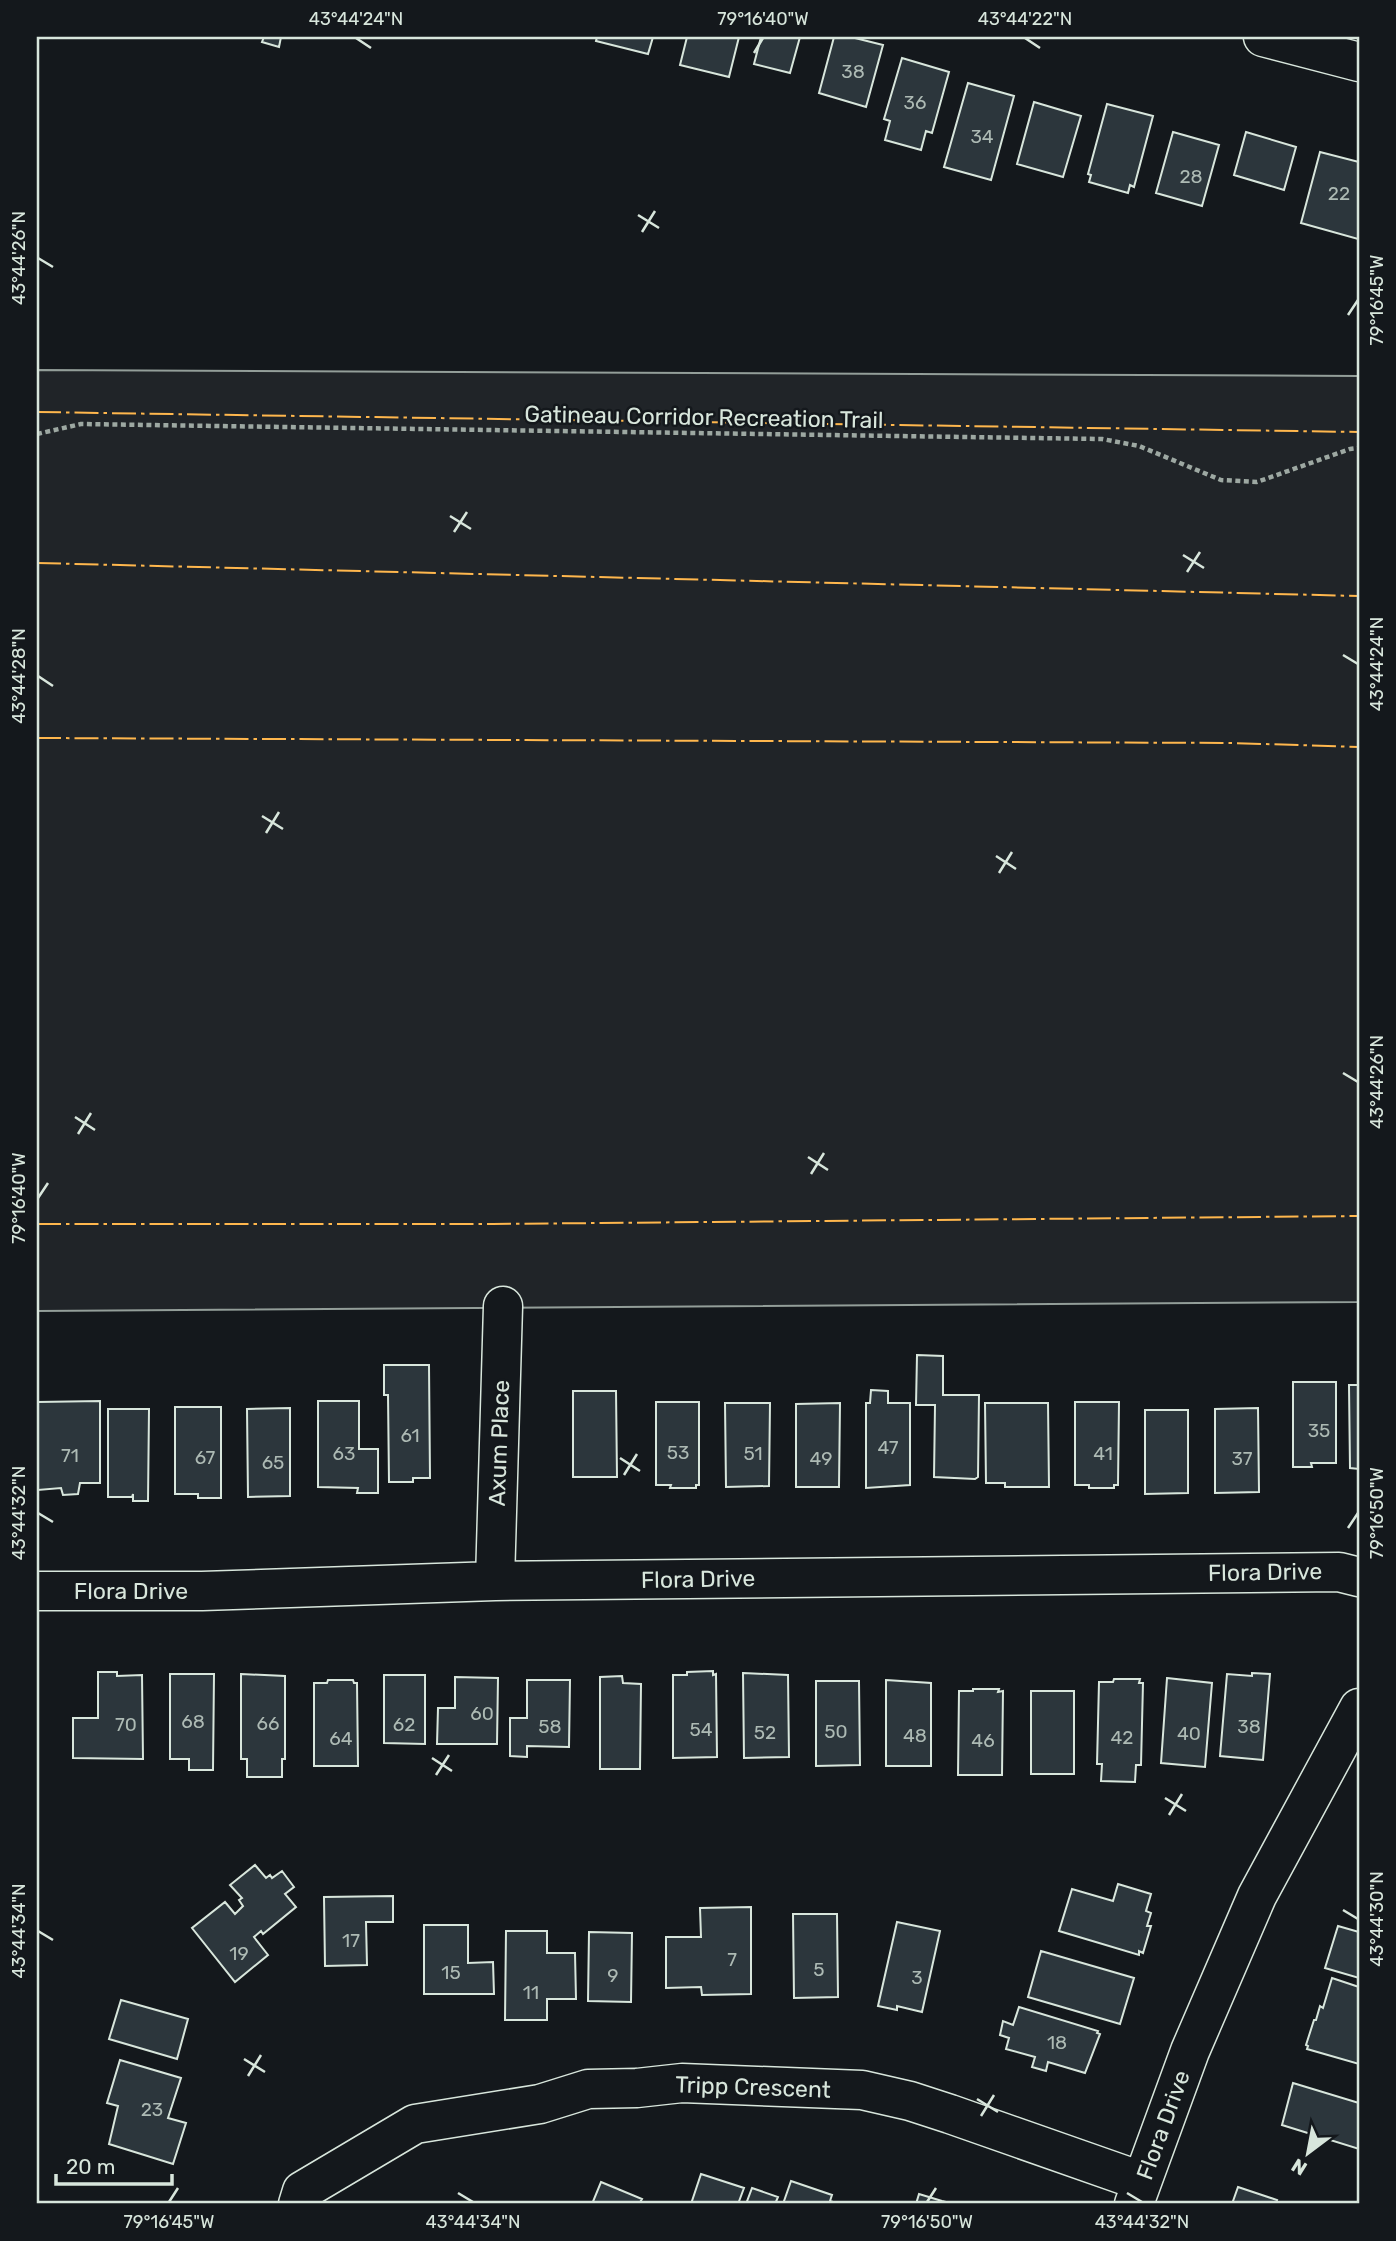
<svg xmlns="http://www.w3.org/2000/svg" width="1396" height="2241" font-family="Rubik,sans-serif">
<rect width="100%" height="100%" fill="#14181c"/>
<!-- green -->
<path fill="#202428" stroke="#939e99" stroke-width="2" d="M37,370l1322,6v926l-1322,9z"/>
<!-- building -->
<path fill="#2c363c" stroke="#d8e6dc" stroke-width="2" d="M264,37h17l-2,10 -17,-5z
M597,37h56l-5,17 -52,-13z
M687,37h52l-10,40 -49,-12z
M761,37h39l-10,36 -36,-9z
M834,37h17l32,8 -17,62 -47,-14z
M902,58l47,14 -17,61 -6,-2 -5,19 -36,-10 5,-19 -6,-2z
M968,83l46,13 -23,84 -47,-13z
M1034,102l47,14 -18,61 -46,-13z
M1107,104l46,12 -19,71 -4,-2 -2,8 -39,-11 2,-7 -3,-1z
M1173,132l46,13 -17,61 -46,-13z
M1246,132l50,15 -12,43 -50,-15z
M1320,152l39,10 -1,77 -57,-16z
M917,1355l26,1v39h36l-1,82 -3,2 -41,-2 1,-72h-19z
M384,1365h45l1,113h-17v4h-24l-1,-87h-4z
M1293,1382h43v81h-25l1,4h-19z
M1349,1385h10v84l-9,-1z
M871,1390l17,1v12h22v82l-44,3v-85h4z
M573,1391h43l1,86h-44z
M100,1401v82h-20l-2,11 -15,1 -2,-7 -23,2v-88z
M318,1401h41v48h19v44h-21l1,-5 -40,-1z
M656,1402h43v83h-3v3h-26l1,-3h-15z
M1075,1402h44l-1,83h-4v3h-25v-3h-14z
M725,1403h45l-1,83 -43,1z
M840,1403l-1,84h-43v-83z
M985,1403h63l1,84h-44v-4h-19z
M175,1407h46v91h-23v-4h-23z
M290,1408v88l-42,1 -1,-88z
M1258,1408l1,84 -44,1v-84z
M108,1409h41l-1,92h-15v-7l-1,3h-24z
M1145,1410h43v83l-43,1z
M713,1671v4l3,-1 1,83 -44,1v-83h14v-3z
M98,1672h19v4l25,-1 1,84 -70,-1v-40h25z
M743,1673l45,2 1,82 -45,1z
M1252,1673l18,1 -7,86 -43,-4 7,-82 25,2z
M170,1674h44l-1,96h-24v-11h-19z
M241,1674l44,2v83h-3v18h-35v-18h-6z
M384,1675h41v69l-41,-1z
M622,1676l1,7 18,1 -1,85h-40v-92z
M455,1677l43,1 -1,66h-60l1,-36h17z
M1167,1678l45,5 -7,84 -44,-4z
M1114,1679h26l-1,4h4l-2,82h-5l-1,17 -34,-1 1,-17h-5l2,-82h14z
M328,1680h25l1,3h3l1,83h-44v-83h13z
M527,1680h43l-1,67 -42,-1v11l-17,-1v-38h17z
M886,1680l45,3v83h-45z
M816,1681h43l1,84 -44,1z
M973,1689h26l-1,3 5,-1 -1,84h-44l1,-84h14z
M1031,1691h43v83h-43z
M255,1865l11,13 4,-3 2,3 10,-7 12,16 -9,7 11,13 -33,27 -2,-3 -7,6 14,18 -33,27 -43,-54 33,-26 10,12 8,-8 -4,-6 3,-2 -12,-13z
M1118,1884l33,10 -5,17 5,2 -4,13h4l-8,27 -4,-2v4l-80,-24 13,-42 41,12z
M393,1896v26h-27l1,43 -42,1 -1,-69z
M751,1907v87l-49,1 -1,-8 -35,1v-51h35l-1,-29z
M793,1914h44l1,83 -44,1z
M897,1922l43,9 -18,81 -25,-6v4l-19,-4z
M424,1925h44v38l25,-1 1,32h-70z
M1338,1926l21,6v46l-34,-10z
M506,1931h41v22h28l1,46h-29v21h-42z
M589,1932l43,1 -1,69 -43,-1z
M1041,1951l93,27 -14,46 -92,-27z
M1332,1978l27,9v77l-52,-15 1,-3 -2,-1 8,-25h2l4,-14 3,2z
M121,2000l67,19 -11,40 -68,-20z
M1019,2007l79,24 -1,2 3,1 -15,39 -37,-11 -2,9 -14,-4 3,-10 -29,-8 3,-11 -9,-3 3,-14 10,4z
M120,2060l61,18 -13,40 18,5 -13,41 -64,-20 9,-38 -11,-3z
M1293,2083l66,20v46l-77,-24z
M701,2174l43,14 -6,16h-47z
M791,2181l41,14 -2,6 9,3h-56z
M601,2182l41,17 -3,5h-47z
M1238,2187l39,13 -2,4h-43z
M752,2188l26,9 -3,7h-29z
M919,2194l23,7 12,3h-38z"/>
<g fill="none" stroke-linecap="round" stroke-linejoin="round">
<!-- minor casing -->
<g stroke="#d8e6dc" stroke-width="41">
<path id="minor" d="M1263,37l96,25
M495,1581l8,-275
M37,1591h165l293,-10 844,-9 20,5
M298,2204l4,-13 113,-67 125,-20 48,-15 49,-1 45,-5 180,7 48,11 40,13 191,67
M1134,2204l56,-153 67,-155 102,-188"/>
</g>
<!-- path -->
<path stroke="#9da8a2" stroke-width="4.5" stroke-dasharray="5 3.5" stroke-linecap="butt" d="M37,434l44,-10 1021,15 37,7 82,34 36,2 93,-33 9,-1"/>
<!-- minor -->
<use href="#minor" stroke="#14181c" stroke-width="38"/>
<!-- power -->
<path stroke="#ffb74d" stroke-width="2" stroke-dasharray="24 5 3.5 5" stroke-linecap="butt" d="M37,412l1322,20
M37,563l1322,33
M37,738l1194,5 128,4
M37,1224h456l866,-8"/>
</g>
<!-- ticks -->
<path fill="none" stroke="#d8e6dc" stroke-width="2.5" d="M356,38l15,10M1025,38l15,10M754,53l9,-15M638,215l21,13M642,232l13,-21M38,258l15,9M1348,315l10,-15M450,516l21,13M454,532l13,-20M1183,555l21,13M1187,572l13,-20M1343,655l15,9M38,676l15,10M262,816l21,13M266,833l13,-21M996,856l20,13M999,873l13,-21M1343,1073l15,9M75,1117l20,13M78,1134l13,-21M808,1157l20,13M811,1174l13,-21M38,1198l10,-15M620,1458l20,13M624,1475l13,-21M38,1513l15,9M1348,1528l10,-15M432,1758l20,13M436,1775l13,-20M1165,1798l21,13M1169,1815l13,-21M1343,1910l15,9M38,1931l15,9M244,2059l21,13M248,2076l13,-21M977,2099l21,13M981,2116l13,-21M458,2193l15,9M1127,2193l15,9M169,2202l9,-14M927,2202l9,-14"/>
<g text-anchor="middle" stroke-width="5" stroke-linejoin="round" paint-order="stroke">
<!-- number labels -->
<g font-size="19" fill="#adbab4">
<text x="853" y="78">38</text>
<text x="915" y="109">36</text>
<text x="982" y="143">34</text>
<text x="1191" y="183">28</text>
<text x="1339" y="200">22</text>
<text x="1319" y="1437">35</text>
<text x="410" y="1442">61</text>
<text x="888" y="1454">47</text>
<text x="678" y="1459">53</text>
<text x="344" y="1460">63</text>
<text x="753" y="1460">51</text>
<text x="1103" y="1460">41</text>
<text x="70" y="1462">71</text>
<text x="205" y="1464">67</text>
<text x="821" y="1465">49</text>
<text x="1242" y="1465">37</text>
<text x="273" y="1469">65</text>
<text x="482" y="1720">60</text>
<text x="193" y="1728">68</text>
<text x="268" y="1730">66</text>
<text x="126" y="1731">70</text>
<text x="404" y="1731">62</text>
<text x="550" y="1733">58</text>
<text x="1249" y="1733">38</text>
<text x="701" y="1736">54</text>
<text x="836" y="1738">50</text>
<text x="765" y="1739">52</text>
<text x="1189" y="1740">40</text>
<text x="915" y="1742">48</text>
<text x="1122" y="1744">42</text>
<text x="341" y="1745">64</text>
<text x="983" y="1747">46</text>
<text x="351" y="1947">17</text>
<text x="239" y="1960">19</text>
<text x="732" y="1966">7</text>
<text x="819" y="1976">5</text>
<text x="451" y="1979">15</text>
<text x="613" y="1982">9</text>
<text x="917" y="1984">3</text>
<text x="531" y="1999">11</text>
<text x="1057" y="2049">18</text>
<text x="152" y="2116">23</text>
</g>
<!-- street labels -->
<g font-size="23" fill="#d8e6dc" stroke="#14181c">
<text transform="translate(704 417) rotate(1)" y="8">Gatineau Corridor Recreation Trail</text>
<text transform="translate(499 1443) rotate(-88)" y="8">Axum Place</text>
<text transform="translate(1265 1572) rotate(-1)" y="8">Flora Drive</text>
<text transform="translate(698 1579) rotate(-1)" y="8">Flora Drive</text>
<text x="131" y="1599">Flora Drive</text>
<text transform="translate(753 2087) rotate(2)" y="8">Tripp Crescent</text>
<text transform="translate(1163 2125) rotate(-70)" y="8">Flora Drive</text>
</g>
</g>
<!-- border -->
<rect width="1396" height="2241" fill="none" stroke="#14181c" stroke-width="77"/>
<!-- north arrow -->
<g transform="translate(1308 2153) rotate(212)" stroke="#14181c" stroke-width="5" paint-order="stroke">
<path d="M0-5L12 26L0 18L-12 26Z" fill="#d8e6dc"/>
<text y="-10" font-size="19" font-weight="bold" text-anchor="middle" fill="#d8e6dc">N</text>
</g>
<!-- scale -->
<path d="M56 2174v10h116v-10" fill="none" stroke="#d8e6dc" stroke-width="3.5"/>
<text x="66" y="2174" font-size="21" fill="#d8e6dc" stroke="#14181c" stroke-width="5" paint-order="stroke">20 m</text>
<rect x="38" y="38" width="1320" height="2164" fill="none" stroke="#d8e6dc" stroke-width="2.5"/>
<g font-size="18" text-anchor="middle" fill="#d8e6dc">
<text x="356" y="25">43°44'24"N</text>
<text x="763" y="25">79°16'40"W</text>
<text x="1025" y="25">43°44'22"N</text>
<text transform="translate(19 258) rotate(-90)" y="6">43°44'26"N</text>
<text transform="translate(1377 300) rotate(-90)" y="6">79°16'45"W</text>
<text transform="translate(1377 664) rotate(-90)" y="6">43°44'24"N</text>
<text transform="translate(19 676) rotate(-90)" y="6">43°44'28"N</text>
<text transform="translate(1377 1082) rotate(-90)" y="6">43°44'26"N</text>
<text transform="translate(19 1198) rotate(-90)" y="6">79°16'40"W</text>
<text transform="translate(19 1513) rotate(-90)" y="6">43°44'32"N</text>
<text transform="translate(1377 1513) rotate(-90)" y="6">79°16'50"W</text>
<text transform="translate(1377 1919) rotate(-90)" y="6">43°44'30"N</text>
<text transform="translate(19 1931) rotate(-90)" y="6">43°44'34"N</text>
<text x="169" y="2228">79°16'45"W</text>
<text x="473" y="2228">43°44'34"N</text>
<text x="927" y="2228">79°16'50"W</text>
<text x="1142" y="2228">43°44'32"N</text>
</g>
</svg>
